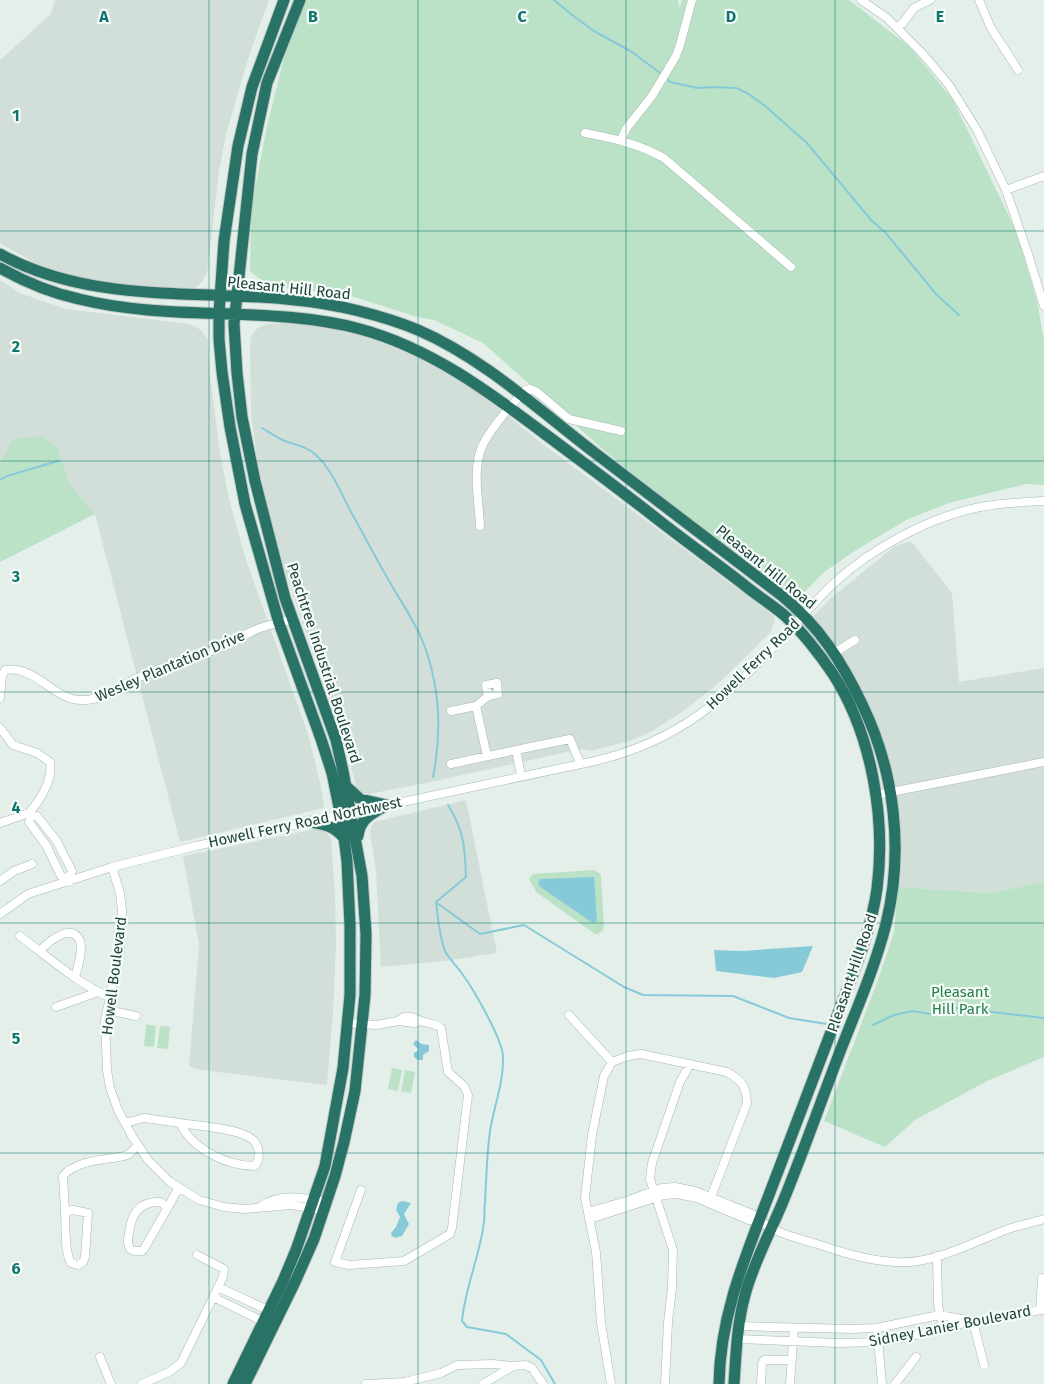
<svg xmlns="http://www.w3.org/2000/svg" width="1044" height="1384" font-family="'Fira Sans',sans-serif">
<rect width="100%" height="100%" fill="#e4efea"/>
<!-- built -->
<path fill="#d2dfd9" d="M55,0h214l-20,56 -23,78 -7,38 -12,101 -5,9 -7,6 -9,1 -33,-1 -77,-10 -41,-15 -35,-20v-183l51,-46z
M0,280l20,13 46,16 124,15 11,6 7,10 2,37 10,76 9,46 17,61 62,174 13,53 3,21 -144,34 -85,-328 -25,-30 -13,-37 -45,-2 -12,18z
M303,323l64,14 55,22 36,17 86,69 229,170 2,6 -5,12 -48,47 -37,30 -33,21 -22,10 -40,10 -9,-2 -155,34 -57,11 -7,-1 -5,-4 -9,-33 -60,-176 -26,-85 -11,-82 -1,-66 1,-10 4,-7 11,-6z
M911,541l41,52 7,89 85,-14v214l-55,11 -91,-6 -12,-98 -16,-54 -27,-54 -42,-52 29,-30 65,-53z
M466,800l31,153 -52,8 -64,6 -5,-96 -6,-38 1,-6 3,-5z
M321,828l6,5 4,6 4,56 1,49 -3,69 -6,72 -127,-15 -11,-4 10,-121 -16,-89z"/>
<!-- green -->
<path fill="#bbe2c6" d="M306,0h372l1,8 3,-8h167l61,47 43,53 64,133 20,68 7,39v145l-18,-1 -77,19 -41,16 -52,31 -32,22 -25,26h-9l-101,-77 -91,-76 -115,-102 -49,-23 -17,-3 -69,-22 -80,-9 -18,-15 1,-62 16,-83 17,-68z
M42,436l15,11 13,37 25,30 -95,48v-99l13,-24z
M594,870l7,4v3l3,49 -1,5 -5,3h-3l-59,-42 -7,-13 4,-5z
M1044,882v175l-57,24 -72,39 -30,27 -61,-26 54,-141 16,-48 4,-45 91,6z
M146,1024l10,2 -2,21 -10,-1z
M160,1026l10,1 -2,22 -11,-1z
M392,1068l10,2 -4,21 -10,-2z
M405,1070l10,2 -4,21 -10,-2z"/>
<!-- water -->
<path fill="#86cad9" d="M594,877l3,44 -4,2 -50,-34 -5,-5 2,-5z
M813,946l-11,26 -28,6 -58,-7 -2,-21 28,1z
M416,1040l6,4 7,1v6l-6,4v5h-5l-4,-3v-4l5,-3 -6,-6z
M402,1201l9,2 -7,11 5,10 -7,12 -7,2 -3,-2 -1,-3 5,-6 4,-10 -4,-7 2,-7z"/>
<g fill="none" stroke-linecap="round" stroke-linejoin="round">
<!-- stream -->
<path stroke="#86cad9" stroke-width="2" d="M554,0l18,15 22,16 38,21 28,21
M668,80l2,2 27,6 18,-1 21,1 11,5 17,12 43,38 65,78 13,11 51,62 23,21
M262,428c7,4 15,10 23,13 11,4 21,5 31,14 17,15 27,44 39,64 12,22 24,45 37,67 11,19 23,36 31,56 17,44 19,90 10,135
M0,480l7,-4 51,-15
M436,902c2,16 3,33 9,49 4,8 13,16 18,24 11,15 39,64 40,81 1,26 -9,50 -13,75 -3,22 -4,49 -5,72 -1,6 0,13 -1,19 -4,34 -19,65 -22,99l5,6 39,7 35,26 14,24
M436,902l30,-25c-1,-29 -2,-47 -18,-72
M437,903l43,31 44,-9 100,62 19,8 90,1 56,22 38,6
M873,1025l21,-10 18,-4 19,3 18,-7 95,11"/>
<!-- minor casing -->
<g stroke="#a6b8b2" stroke-width="9">
<path id="minor" d="M861,0l26,18 35,35 27,32 28,45 29,60 22,64 16,52
M979,0l12,28 27,42
M896,27l6,-3 12,-16 16,-8
M585,133c30,6 52,10 79,25l127,109
M621,140l5,-11 26,-33 24,-40 4,-11 12,-45
M1006,190l38,-14
M480,526c-1,-24 -7,-51 0,-74 5,-17 32,-49 46,-62l4,-1 7,3 32,27 52,12
M834,653l21,-13
M0,698l2,-22 3,-6c32,-5 49,32 79,30 19,0 36,-14 53,-22 27,-12 57,-20 85,-31 11,-4 20,-11 31,-16 12,-6 27,-8 40,-12
M476,706l12,-10 10,-2 -1,-11 -11,2 2,11
M451,711l25,-5 11,50
M0,728l13,17 24,8 13,9c3,18 -10,38 -21,51l2,3 -2,6 17,23 15,31 7,3 1,3
M516,750l54,-11 10,24
M451,764l65,-14 5,25
M876,795l168,-33
M31,816h6l19,24 16,31 -4,8
M0,823l29,-10
M112,867l8,26 2,18 -2,41 -15,68 2,50 3,18 8,22 14,26 16,24 22,22 29,18 25,7 21,2 46,-4 33,5
M0,881l14,-10 18,-7
M0,914l28,-20 84,-27 84,-21 399,-85c85,-20 131,-63 189,-125 17,-17 32,-36 50,-53 37,-34 95,-66 146,-76 21,-4 43,-5 64,-6
M20,936c28,21 57,47 89,61
M40,951c7,-8 32,-30 40,-10 3,10 -2,26 -5,36
M56,1007l42,-15
M107,1010l29,6
M569,1015l43,47
M348,1023l28,2 22,-4 17,2 5,-2
M125,1123l19,-5 36,5
M180,1123c18,3 52,5 67,13 12,5 15,20 8,30 -28,0 -63,-17 -75,-43z
M361,1190l-26,72 14,3 55,-4 46,-27 2,-6 16,-133 -4,-9 -16,-14 -7,-44c-6,-5 -13,-4 -20,-7 -9,-4 -15,-8 -23,0
M160,1202l8,5 -24,42 -2,2h-8l-4,-2c-3,-6 -2,-10 -1,-16 2,-18 10,-32 31,-31z
M168,1207l11,-20
M260,1207c19,-15 44,-9 66,-5
M73,1210l15,3 -3,44 -2,5 -5,3 -7,-2c-7,-11 -5,-37 -6,-51z
M65,1212l-2,-36c13,-16 42,-16 61,-20l5,-2 9,-9
M588,1212l38,-11 36,-13 13,-1 20,4 57,23c18,18 41,23 65,30 24,8 52,17 78,18 40,3 79,-21 116,-34 11,-3 22,-6 33,-9
M590,1219l74,-24 13,-1 20,4 52,22 10,1
M937,1256l1,49 5,23
M218,1287l50,23
M213,1297l49,24
M1040,1310l2,-32
M973,1321l11,44
M738,1326l114,3 25,-1 62,-13 29,5
M877,1328l5,56
M737,1339l101,4 41,-1 23,-4 71,-17 13,-1 24,-6 34,-4
M100,1357l11,27
M142,1384l27,-12 12,-9 42,-86 1,-8 -27,-14
M366,1384l39,-2 36,-9 16,-8 36,-1 20,2 12,-1 7,3 11,16
M483,1384l30,-18
M611,1384l-10,-61 -5,-71 -11,-54 7,-63 12,-59 8,-14 16,-6 13,-2 86,18c15,9 19,13 20,31l-36,94
M665,1384l3,-62 4,-34 1,-38 -23,-71 2,-16 28,-81 10,-18
M761,1384l1,-20 2,-4h28
M790,1384l4,-56
M895,1384l21,-27"/>
</g>
<!-- highway casing -->
<g stroke="#c1cac8" stroke-width="13">
<path id="highway" d="M0,254c111,61 241,26 359,57 20,5 40,11 59,19 65,28 121,80 177,123 62,48 124,95 186,142 38,31 60,65 81,109 33,68 42,147 24,220 -11,43 -29,84 -45,125 -20,52 -38,104 -59,155 -13,31 -29,60 -37,91 -8,29 -9,59 -11,89
M0,268c25,14 51,25 79,31 92,23 190,6 281,30 70,19 128,62 185,105 39,29 78,58 116,88 27,21 55,41 82,62 13,11 28,20 41,31 16,14 37,41 49,59 39,61 53,144 44,215 -6,42 -23,82 -38,122 -22,59 -45,117 -67,176 -25,66 -52,126 -53,197
M347,787l13,12 27,6
M309,822c15,2 25,4 35,16
M358,836c2,-18 15,-23 29,-31
M233,1384l50,-103 13,-31 29,-84 18,-98 7,-73v-69l-3,-65 -5,-39 -10,-49 -11,-34 -42,-116 -34,-119 -15,-77 -8,-55 -3,-33v-26l5,-72 14,-95 14,-59 32,-87
M245,1384l50,-102 19,-43 21,-63 9,-34 11,-51 10,-96 1,-61 -4,-58 -19,-105 -7,-31 -51,-142 -30,-117 -13,-64 -5,-44 -3,-49 18,-170 15,-71 33,-83"/>
</g>
<!-- minor -->
<use href="#minor" stroke="#fff" stroke-width="8"/>
<!-- highway -->
<use href="#highway" stroke="#297266" stroke-width="11"/>
</g>
<!-- grid -->
<path fill="none" stroke="#0f766e" stroke-width="1" stroke-opacity="0.55" d="M209,0v1384M418,0v1384M626,0v1384M835,0v1384M0,231h1044M0,461h1044M0,692h1044M0,923h1044M0,1153h1044"/>
<g text-anchor="middle" stroke-width="4.5" stroke-linejoin="round" paint-order="stroke">
<!-- street labels -->
<g font-size="15" fill="#21433b" stroke="#f5fbf8">
<text transform="translate(289 288) rotate(6)" y="5">Pleasant Hill Road</text>
<text transform="translate(766 567) rotate(39)" y="5">Pleasant Hill Road</text>
<text transform="translate(324 663) rotate(72)" y="5">Peachtree Industrial Boulevard</text>
<text transform="translate(753 664) rotate(-44)" y="5">Howell Ferry Road</text>
<text transform="translate(170 666) rotate(-23)" y="5">Wesley Plantation Drive</text>
<text transform="translate(305 822) rotate(-12)" y="5">Howell Ferry Road Northwest</text>
<text transform="translate(852 973) rotate(-71)" y="5">Pleasant Hill Road</text>
<text transform="translate(114 976) rotate(-83)" y="5">Howell Boulevard</text>
<text transform="translate(950 1326) rotate(-11)" y="5">Sidney Lanier Boulevard</text>
</g>
<!-- park labels -->
<g font-size="15" fill="#267e4b" stroke="#f5fbf8">
<text x="960" y="997">Pleasant<tspan x="960" dy="17">Hill Park</tspan></text>
</g>
</g>
<g font-size="16" text-anchor="middle" font-weight="bold" fill="#0f766e" stroke="#f5fbf8" stroke-width="4.5" stroke-linejoin="round" paint-order="stroke">
<text x="104" y="22">A</text>
<text x="313" y="22">B</text>
<text x="522" y="22">C</text>
<text x="731" y="22">D</text>
<text x="940" y="22">E</text>
<text x="16" y="121">1</text>
<text x="16" y="352">2</text>
<text x="16" y="582">3</text>
<text x="16" y="813">4</text>
<text x="16" y="1044">5</text>
<text x="16" y="1274">6</text>
</g>
</svg>
